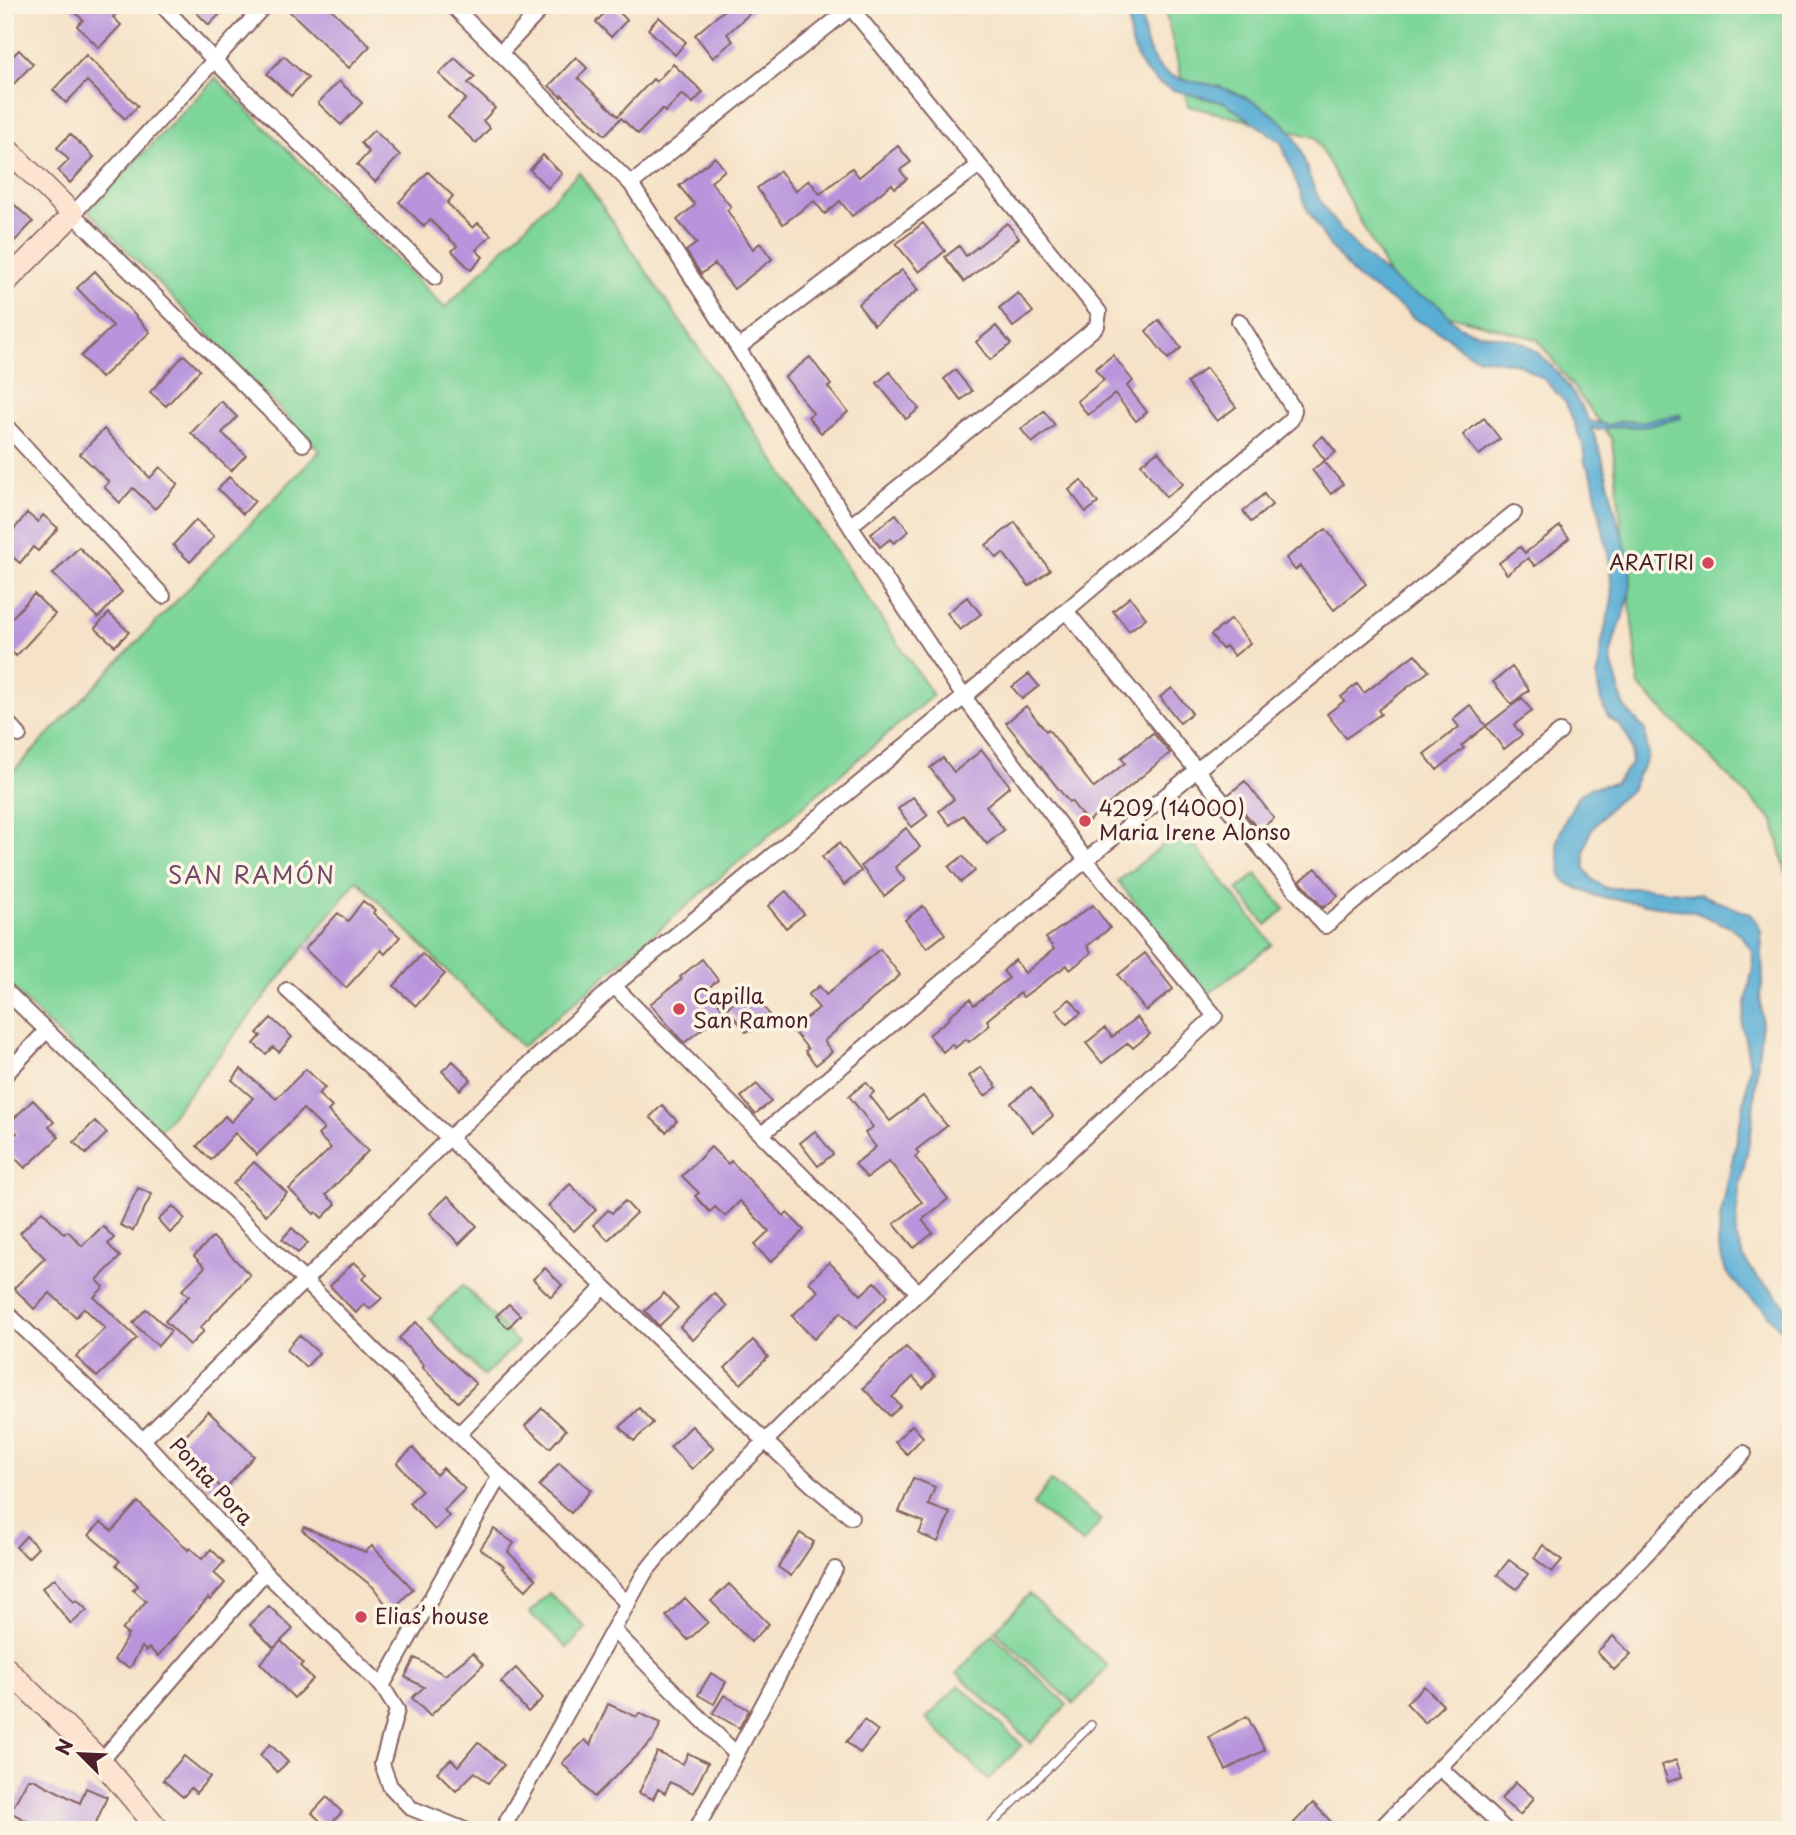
<svg xmlns="http://www.w3.org/2000/svg" width="1796" height="1835" font-family="'Playpen Sans',sans-serif">
<rect width="100%" height="100%" fill="#fcf5e5"/>
<filter id="ink" filterUnits="userSpaceOnUse"><feTurbulence type="fractalNoise" baseFrequency=".0143" numOctaves="2"/><feDisplacementMap in="SourceGraphic" scale="14" xChannelSelector="R" yChannelSelector="G"/><feConvolveMatrix kernelMatrix="1 2 1 2 8 2 1 2 1" color-interpolation-filters="sRGB"/></filter>
<filter id="wash" filterUnits="userSpaceOnUse"><feTurbulence type="fractalNoise" baseFrequency=".00686" numOctaves="4" result="noise"/><feDisplacementMap in="SourceGraphic" scale="28" xChannelSelector="R" yChannelSelector="G"/><feGaussianBlur stdDeviation="1.57" result="paint"/><feColorMatrix in="noise" values="0 0 0 0 0 0 0 0 0 0 0 0 0 0 0 0 0 1.4 0 .05"/><feComposite in="paint" operator="in"/></filter>
<g filter="url(#wash)">
<rect width="100%" height="100%" fill="#f5e2c7"/>
<!-- green -->
<path fill="#7dd59a" stroke="#647a62" stroke-width="2" d="M1164,5h627v889l-17,-72 -135,-136 -27,-247 -75,-100 -132,-35 -90,-167 -127,-31z
M216,78l229,230 134,-136 354,523 -411,352 -165,-167 -200,254 -152,-153v-201l315,-329 -232,-241z
M1183,830l89,114 -65,51 -89,-114z
M1256,874l29,35 -19,16 -29,-35z
M463,1285l55,58 -34,33 -55,-58z
M1051,1481l50,39 -18,23 -50,-38z
M549,1593l37,35 -19,20 -37,-35z
M1029,1594l79,72 -34,38 -79,-73z
M993,1634l74,71 -36,38 -74,-70z
M959,1685l63,60 -33,35 -63,-61z"/>
<!-- water -->
<path fill="#59aed5" stroke="#526680" stroke-width="2" d="M1120,5h18c8,19 3,34 16,55 14,24 44,20 66,27 22,8 48,21 64,37 17,17 19,35 27,57 11,29 33,55 56,76 13,11 27,25 41,34 8,5 17,6 25,10 11,5 16,19 26,25 17,9 34,9 52,13 32,7 64,54 78,82l19,4 13,-4 18,1 41,-7 1,3 -38,9 -21,-1 -24,4 -7,-3 11,30 15,62 13,41 1,25 -5,23 -11,29 -4,16 1,11 12,43 21,23 3,26 -17,34 -21,17 -20,25 -5,17v20l8,11 13,8h37l57,6 50,20 8,10 3,8 2,47 -3,16 2,23 -11,116 -12,55 -3,47 8,23 15,21 15,12 17,22v28l-29,-35 -17,-13 -19,-22 -8,-26 2,-27 25,-120 5,-34 -8,-40 11,-59 -1,-15 -11,-16 -11,-8 -35,-15 -99,-16 -28,-12 -7,-9 -4,-34 6,-16 15,-29 12,-8 25,-5 16,-19 1,-13 -4,-14 -8,-11 -12,-9 -7,-16 -4,-21 5,-38 10,-42 -2,-36 -18,-88 -7,-13 -2,-18 -17,-42 -21,-23 -26,-16 -43,-7 -12,-6 -19,-16 -32,-17 -6,-7 -51,-34 -27,-32 -23,-38 -25,-65 -56,-39 -52,-13 -13,-6 -15,-13 -7,-10 -8,-23 -1,-15z"/>
<g id="blocks">
<!-- building -->
<path fill="#b794db" d="M67,5h58l-12,12 8,8 -22,23 -22,-22 6,-6z
M189,5h26l7,7 -13,13z
M283,5h44l43,41 -21,22z
M612,5l15,15 -16,17 -15,-15z
M730,5h29l-32,29 6,7 -20,17 -18,-23z
M659,17l27,25 -11,13 -27,-26z
M19,50l14,14 -28,29v-29z
M86,55l52,51 -13,13 -38,-38 -21,22 -13,-13z
M284,56l24,22 -17,18 -24,-22z
M576,57l11,11 -9,10 40,38 35,-37 3,3 17,-18 30,28 -10,11 -11,-9 -17,18 -3,-3 -24,25 -17,-16 -16,17 -43,-40 -1,2 -12,-11z
M455,58l20,19 -7,6 27,25 -12,13 7,7 -14,15 -28,-26 18,-18 -27,-25z
M339,81l23,22 -21,22 -23,-22z
M374,130l26,25 -25,27 -18,-17 12,-13 -8,-9z
M70,134l24,23 -24,26 -12,-12 11,-11 -12,-12z
M898,146l13,16 -11,8 7,9 -12,9 -3,-4 -40,32 -12,-15 -15,13 -11,-13 -31,23 -26,-36 23,-17 15,20 14,-11 11,14 32,-26 7,9z
M543,155l19,19 -14,14 -18,-18z
M715,157l10,13 -14,12 20,25 -4,3 26,39 7,-6 12,16 -38,30 -19,-25 -14,10 -15,-23 11,-8 -20,-23 18,-15 -16,-19z
M428,172l25,24 -6,7 26,25 5,-5 13,12 -15,15 7,7 -12,13 -19,-19 5,-5 -27,-26 -6,6 -25,-24z
M5,196l28,26 -28,29z
M923,223l22,28 -26,21 -23,-28z
M1007,223l12,15 -55,44 -19,-25 14,-11 7,10z
M902,270l16,20 -44,35 -16,-21z
M95,271l55,61 -49,46 -20,-22 32,-30 -36,-38z
M1018,293l15,19 -20,15 -14,-19z
M1159,320l22,28 -13,11 -22,-28z
M996,326l15,18 -21,16 -14,-18z
M184,355l16,15 -34,36 -16,-14z
M1113,355l20,26 -6,5 20,26 -11,9 -21,-27 -27,21 -11,-14 27,-21 -9,-11z
M810,357l21,28 -3,2 20,25 -27,21 -13,-16 5,-4 -28,-36z
M1206,368l30,39 -19,14 -30,-38z
M955,370l17,21 -11,9 -17,-21z
M890,372l29,37 -13,10 -29,-36z
M221,401l16,16 -15,16 24,22 -15,16 -40,-38z
M1044,411l11,14 -23,18 -11,-14z
M1484,418l16,21 -21,16 -16,-20z
M104,429l46,49 10,-11 18,17 -23,25 -22,-21 -13,15 -16,-16 5,-5 -29,-28z
M1323,436l13,16 -11,8 -12,-16z
M1158,451l25,33 -17,13 -25,-33z
M1324,461l19,23 -12,10 -19,-24z
M229,477l26,24 -12,13 -25,-25z
M1081,480l17,23 -12,9 -17,-22z
M1264,494l8,11 -21,17 -8,-11z
M27,513l11,9 5,-7 15,13 -20,23 -5,-4 -13,16 -15,-12v-26l7,7z
M896,514l13,17 -15,12 -4,-4 -10,8 -9,-13z
M196,520l18,17 -24,25 -17,-17z
M1015,522l35,48 -21,16 -26,-33 -6,5 -11,-13z
M1560,526l9,12 -34,28 -7,-8 -21,16 -8,-11 21,-16 5,6z
M1326,529l40,55 -32,26 -34,-44 -5,4 -9,-12z
M79,547l43,45 -24,26 -45,-44z
M34,594l21,20 -39,42 -11,-10v-21z
M967,597l14,17 -21,16 -13,-17z
M1130,597l16,21 -17,13 -16,-20z
M109,613l20,19 -14,14 -20,-18z
M1231,619l19,24 -16,13 -8,-10 -4,3 -11,-14z
M1415,654l14,17 -51,39 3,4 -35,24 -19,-24 17,-13 -3,-4 16,-13 7,9z
M1512,667l17,23 -18,14 -18,-22z
M1029,674l10,12 -17,13 -10,-12z
M1172,688l20,25 -12,10 -20,-26z
M1522,698l10,13 -18,14 8,10 -18,14 -18,-23z
M1470,705l16,21 -25,20 3,2 -27,22 -13,-16 35,-27 -6,-8z
M1026,706l20,25 2,-2 46,59 31,-25 -4,-5 32,-25 17,20 -83,69 -16,-21 -2,1 -63,-79z
M982,750l28,36 -24,20 18,24 -17,14 -24,-29 -13,10 -11,-14 15,-12 -24,-31 13,-10 11,14z
M1245,781l29,37 -15,12 -30,-36z
M913,797l15,18 -16,12 -14,-18z
M906,828l14,19 -25,20 10,13 -21,16 -23,-30z
M839,843l22,28 -17,14 -22,-28z
M963,856l12,15 -14,11 -12,-15z
M1316,868l22,28 -15,12 -23,-27z
M786,891l18,23 -18,14 -18,-22z
M363,901l12,9 -2,3 27,24 -15,17 -4,-4 -35,38 -41,-39 33,-36 10,8z
M1093,905l17,23 -23,18 4,7 -21,17 -3,-5 -44,32 -3,-4 -33,27 3,5 -21,17 -3,-3 -11,9 -3,-4 -9,8 -14,-17 21,-17 -1,-2 21,-17 4,6 35,-27 -6,-7 12,-11 10,13 29,-24 -8,-11z
M923,906l22,28 -18,14 -22,-28z
M880,949l20,26 -76,66 8,11 -16,13 -11,-14 3,-2 -16,-20 27,-21 -11,-13 11,-9 7,9z
M1145,953l28,36 -27,22 -28,-36z
M422,954l23,20 -29,32 -22,-20z
M702,959l16,21 -11,9 18,22 -41,32 -34,-39 32,-25 -2,-2z
M750,989l19,25 -23,18 -19,-24z
M1070,999l11,14 -14,11 -11,-14z
M1137,1017l13,17 -17,14 -5,-5 -26,20 -16,-20 19,-15 7,9z
M271,1018l21,19 -13,15 -6,-5 -7,7 -12,-10 7,-8 -4,-3z
M453,1061l18,18 -11,11 -18,-19z
M981,1067l16,20 -12,9 -16,-20z
M241,1069l35,30 30,-30 19,19 -7,6 14,13 -4,4 40,40 -42,44 10,9 -14,14 -6,-6 -2,2 -25,-25 42,-41 -13,-13 6,-6 -21,-20 -46,46 -22,-22 -24,27 -14,-14 28,-30 6,6 22,-24 -21,-18z
M866,1082l8,10 -4,4 20,25 33,-25 24,30 -31,24 3,3 -4,4 33,42 -26,21 11,13 -19,15 -20,-24 28,-22 -33,-41 -22,17 -12,-14 21,-17 -11,-14 8,-6 -24,-31z
M757,1084l14,18 -16,12 -14,-17z
M1031,1087l22,29 -20,16 -22,-29z
M33,1100l21,22 -5,5 10,10 -34,31 -20,-20v-3l12,-12 -9,-9z
M662,1105l15,16 -11,11 -16,-15z
M95,1121l12,12 -21,21 -12,-12z
M815,1131l18,23 -15,12 -18,-23z
M711,1147l17,17 3,-3 53,55 3,-3 17,17 -33,32 -17,-17 15,-14 -29,-30 -15,15 -10,-9 -5,5 -15,-16 4,-3 -17,-17z
M254,1162l33,31 -21,22 -33,-31z
M570,1184l26,26 -22,21 -26,-25z
M138,1188l14,6 -19,37 -13,-6z
M448,1196l29,30 -18,18 -29,-31z
M625,1201l11,12 -28,27 -15,-15 15,-15 4,3z
M173,1206l12,13 -15,14 -12,-13z
M42,1211l22,23 4,-3 14,15 21,-20 11,12 -6,6 12,13 -23,23 7,7 -10,10 43,41 -40,39 -21,-20 29,-29 -21,-20 -8,9 -26,-24 -16,16 -20,-21 31,-30 -25,-25z
M292,1228l16,15 -10,10 -16,-14z
M213,1237l37,38 -50,53 4,3 -14,14 -25,-24 24,-25 -7,-6 23,-23 -11,-11z
M354,1262l13,12 -5,5 20,19 -12,11 -6,-5 -8,9 -26,-27z
M829,1262l32,33 14,-13 13,14 -32,32 -15,-16 -27,27 -22,-23 26,-25 -9,-9z
M545,1268l17,17 -11,12 -18,-18z
M664,1293l14,15 -19,18 -14,-15z
M714,1293l13,13 -34,34 -13,-13z
M509,1304l11,11 -12,13 -12,-12z
M146,1309l25,22 -13,15 -25,-23z
M416,1322l20,24 40,38 -18,18 -36,-35 2,-2 -25,-27z
M299,1335l20,18 -13,14 -20,-17z
M753,1340l15,17 -27,27 -16,-16z
M906,1347l29,29 -12,12 -10,-11 -21,20 9,9 -11,10 -27,-28z
M542,1408l24,22 -16,18 -25,-22z
M639,1408l14,15 -19,18 -14,-14z
M208,1411l46,45 -30,34 -9,-8 -6,7 -11,-11 6,-6 -6,-5 4,-5 -22,-20z
M912,1425l11,12 -16,17 -12,-12z
M692,1426l22,22 -22,21 -22,-22z
M413,1448l23,27 7,-7 22,21 -21,21 5,6 -14,14 -26,-27 13,-12 -25,-28z
M559,1463l32,27 -20,23 -32,-27z
M913,1478l22,9 -7,18 22,8 -12,29 -19,-8 5,-12 -25,-10z
M138,1502l50,48 2,-2 12,11 9,-10 13,13 -10,11 11,10 -15,17 -2,-2 -50,58 -9,-8 -3,3 -4,-4 -12,21 -16,-8 14,-25 -6,-5 24,-29 -13,-11 5,-5 -22,-20 4,-4 -31,-26 12,-13 11,9z
M304,1527l61,25 7,-6 41,43 -22,22 -18,-24 -71,-57z
M494,1529l20,14 -6,9 28,27 -10,11 -24,-22 2,-2 -24,-17z
M800,1533l14,9 -23,34 -13,-9z
M26,1536l12,12 -10,10 -12,-11z
M1543,1545l19,15 -10,12 -18,-14z
M1509,1560l19,14 -11,15 -20,-14z
M55,1578l19,24 3,-2 10,10 -16,14 -29,-36z
M729,1584l40,40 -18,18 -40,-41z
M685,1598l23,24 -20,18 -22,-24z
M269,1606l24,23 -19,19 -24,-23z
M1613,1636l18,18 -17,16 -17,-18z
M281,1641l22,22 -3,3 13,13 -19,19 -34,-35z
M473,1653l10,12 -53,51 -18,-18 12,-11 -19,-10 10,-19 30,17z
M516,1668l27,30 -15,14 -27,-30z
M711,1673l15,9 -12,22 -16,-9z
M1424,1686l19,19 -18,18 -19,-20z
M724,1695l25,15 -10,18 -26,-15z
M608,1704l29,13 2,-4 22,10 -8,17 -59,57 -32,-34 23,-23 5,5z
M1247,1716l18,34 -39,20 -17,-33z
M864,1720l14,11 -18,22 -14,-11z
M478,1742l26,23 -16,18 -13,-11 -19,19 -19,-19 14,-13 7,7z
M270,1744l18,18 -11,10 -17,-17z
M657,1752l26,12 5,-11 20,10 -15,30 -23,-11 -5,11 -7,-4 -5,10 -14,-6z
M184,1756l26,21 -14,16 -5,-5 -8,9 -20,-17z
M1676,1760l6,17 -14,5 -6,-17z
M28,1779h5l47,24 6,-15 21,9 -14,33h-71l5,-9 -17,-9z
M1516,1782l18,16 -14,17 -19,-16z
M327,1797l15,15 -15,16 -15,-15z
M1313,1803l26,27h-52z"/>
</g>
</g>
<g filter="url(#ink)">
<use href="#blocks" fill-opacity="0" stroke="#866362" stroke-width="2"/>
<g fill="none" stroke-linecap="round" stroke-linejoin="round">
<!-- lane casing -->
<g stroke="#866362" stroke-width="10">
<path id="lane" d="M986,1830l105,-105"/>
</g>
<!-- street casing -->
<g stroke="#866362" stroke-width="18">
<path id="street" d="M162,5l52,55 221,217
M265,5l-192,209 230,230
M452,5l179,179 107,164 112,178 114,171 122,163 129,156c-123,114 -246,227 -367,344 -70,69 -143,137 -204,214l-142,256
M501,52l44,-47
M631,184l223,-179
M738,348l240,-182
M5,425l158,171
M850,526l233,-188 14,-12 2,-14 -248,-304
M1066,611l259,315 235,-194
M5,720l14,15
M614,986l304,306
M5,990l299,290 324,324
M287,990l162,148 316,303 46,43 40,33
M5,1075l41,-44
M762,1134l324,-274 428,-347
M5,1311l138,129 122,132 117,114 15,24 -15,54 8,22 21,22 54,22
M458,1435l146,-148
M143,1440l306,-302 165,-152 350,-289 327,-277 3,-10 -55,-89
M613,1630l123,124
M382,1686l118,-211
M101,1761l164,-189
M1439,1767l67,63
M696,1830l139,-261
M1379,1830l365,-377"/>
</g>
<!-- secondary casing -->
<g stroke="#866362" stroke-width="24">
<path id="secondary" d="M5,147l68,67 -68,69
M5,1667l96,94 58,69"/>
</g>
<!-- lane -->
<use href="#lane" stroke="#fff" stroke-width="7"/>
<!-- street -->
<use href="#street" stroke="#fff" stroke-width="14"/>
<!-- secondary -->
<use href="#secondary" stroke="#fde4d1" stroke-width="21"/>
</g>
</g>
<!-- markers -->
<g fill="#d1495b" stroke="#fcf5e5" stroke-width="2.5">
<circle cx="1708" cy="563" r="7"/>
<circle cx="1085" cy="821" r="7"/>
<circle cx="679" cy="1009" r="7"/>
<circle cx="361" cy="1617" r="7"/>
</g>
<g text-anchor="middle" stroke-width="7" stroke-linejoin="round" paint-order="stroke">
<!-- poi labels -->
<g font-size="21" fill="#4a1f2b" stroke="#fcf5e5" text-anchor="start">
<text x="1694" y="570" text-anchor="end">ARATIRI</text>
<text x="1099" y="816">4209 (14000)<tspan x="1099" dy="24">Maria Irene Alonso</tspan></text>
<text x="693" y="1004">Capilla<tspan x="693" dy="24">San Ramon</tspan></text>
<text x="375" y="1624">Elias’ house</text>
</g>
<!-- street labels -->
<g font-size="21" fill="#4a1f2b" stroke="#fcf5e5">
<text transform="translate(211 1482) rotate(47)" y="7">Ponta Pora</text>
</g>
<!-- neighbourhood labels -->
<g font-size="23" letter-spacing="2" fill="#704869" stroke="#fcf5e5">
<text x="252" y="884">SAN RAMÓN</text>
</g>
</g>
<!-- margin -->
<rect width="1796" height="1835" fill="none" stroke="#fcf5e5" stroke-width="28"/>
<!-- north arrow -->
<g transform="translate(80 1754) rotate(294)" stroke="#fcf5e5" stroke-width="5" paint-order="stroke">
<path d="M0-5L12 26L0 18L-12 26Z" fill="#4a1f2b"/>
<text y="-10" font-size="19" font-weight="bold" text-anchor="middle" fill="#4a1f2b">N</text>
</g>
</svg>
